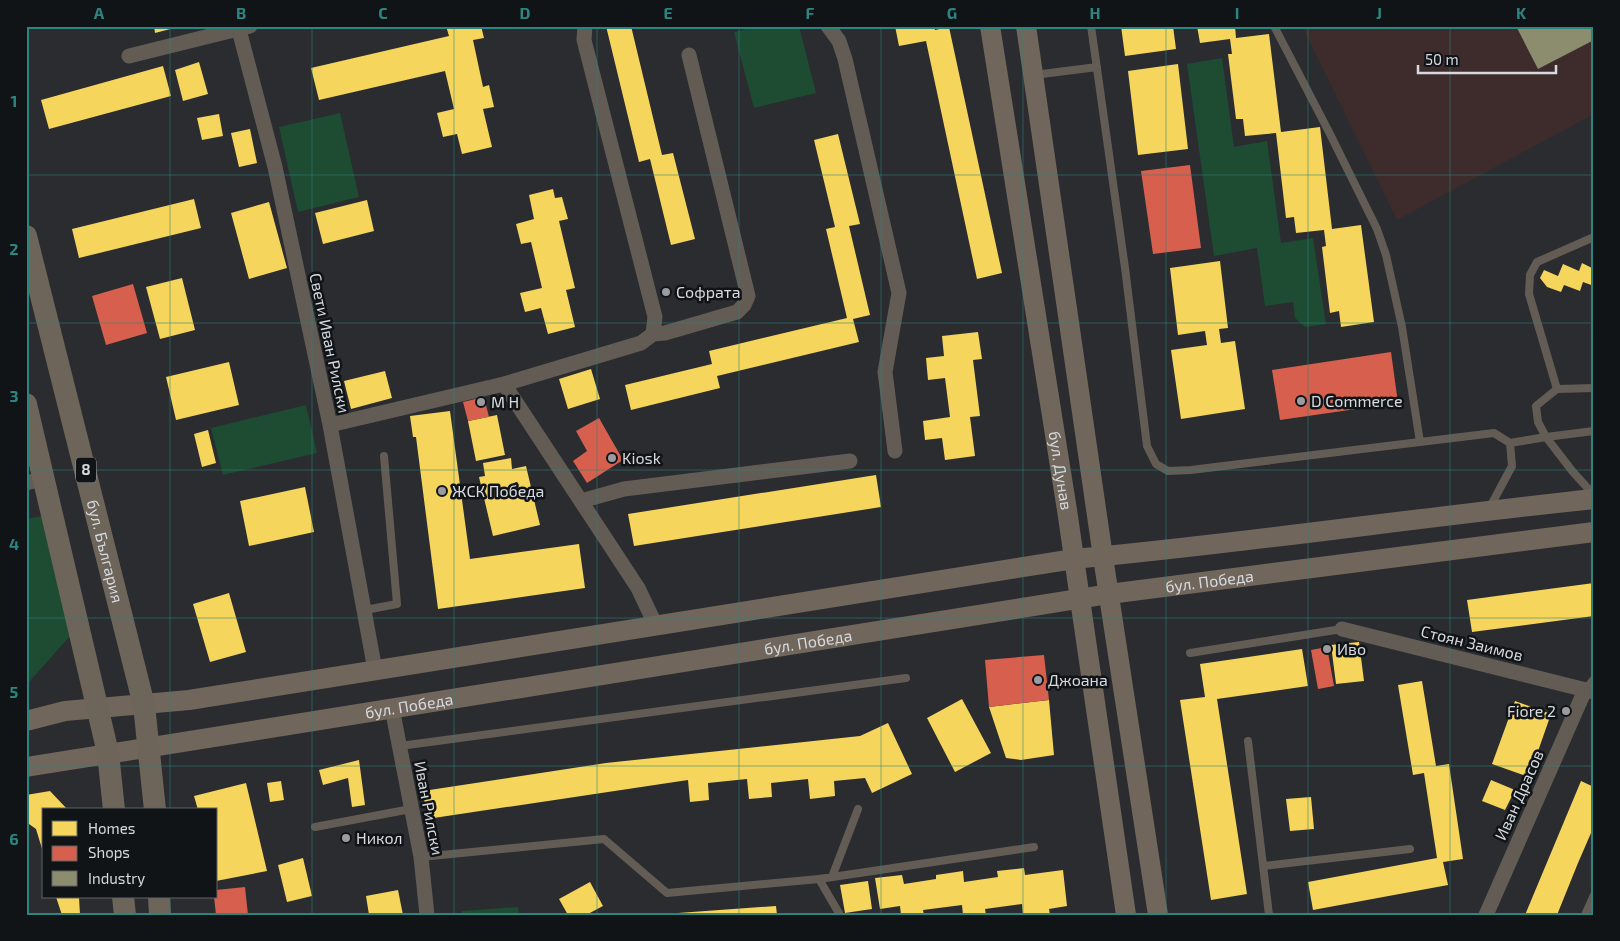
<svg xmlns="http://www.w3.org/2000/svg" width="1620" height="941" font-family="'Exo 2',sans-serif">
<rect width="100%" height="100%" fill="#2a2c30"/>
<!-- industrial -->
<path fill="#3e2c2d" d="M1302,26h292v88l-197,106z"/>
<!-- green -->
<path fill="#1d4c33" d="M758,26h41l17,67 -62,15 -20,-76z
M1222,58l12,89 33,-6 14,102 32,-5 13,86 -21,3 -10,-9 -2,-16 -28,4 -8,-58 -43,8 -27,-192z
M340,113l19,84 -61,15 -19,-85z
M306,405l11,48 -94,22 -12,-47z
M43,516l28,119 -42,47h-3v-163z
M518,907l1,8h-57v-4z"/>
<!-- homes -->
<path fill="#f6d55c" d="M154,26h24v1l-23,6z
M446,26h35l3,12 -11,2 10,47 6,-2 5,22 -11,2 9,38 -30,7 -5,-20 -14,3 -6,-24 17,-4 -9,-38 -126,29 -8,-32 138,-32z
M606,26h25l31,129 11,-2 22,86 -24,6 -21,-86 -11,3z
M895,26h39l1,4 14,-3 53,246 -25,6 -51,-238 -27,5z
M1121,26h52l3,23 -51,7z
M1197,26h38l1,12 33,-4 12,98 39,-5 12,102 29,-4 13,97 -33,5 -2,-16 -9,2 -8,-66 4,-1 -2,-16 -28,3 -2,-16 -8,1 -10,-85 -31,3 -2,-17h-7l-8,-65h4l-2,-15 -30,4z
M199,62l9,32 -25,7 -8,-31z
M1178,64l10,85 -50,6 -10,-84z
M163,66l8,30 -122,33 -8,-29z
M219,114l4,22 -21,4 -5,-22z
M250,129l7,34 -18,4 -8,-34z
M838,134l22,90 -11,2 21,89 -17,4 6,23 -142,34 3,12 -89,22 -6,-25 87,-21 -3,-13 138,-33 -21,-89 9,-2 -21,-87z
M553,189l2,9 7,-1 6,22 -9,2 16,67 -9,2 9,37 -27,7 -7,-26 -16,4 -5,-19 22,-5 -11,-46 -10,2 -5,-20 18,-5 -5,-24z
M194,199l7,29 -122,30 -7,-29z
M367,200l7,31 -51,13 -8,-31z
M269,202l18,66 -38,11 -18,-66z
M1220,261l8,67 -9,1 2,14 14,-2 10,68 -64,10 -10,-69 36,-5 -2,-14 -27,4 -8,-67z
M1582,263l12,6v17l-11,-4 -3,9 -16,-6 -3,7 -14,-5 -7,-9 4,-8 14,6 5,-12 16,7z
M182,278l13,52 -35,9 -14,-52z
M978,332l4,27 -9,1 7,56 -10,1 5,39 -30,4 -3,-22 -17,2 -2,-19 27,-4 -5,-39 -17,2 -2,-22 18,-2 -2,-20z
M229,362l10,43 -63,15 -10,-43z
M591,369l9,30 -32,10 -9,-30z
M385,371l7,27 -41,11 -7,-28z
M450,411l20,148 109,-15 6,44 -147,21 -22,-172h-3l-3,-21z
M497,415l8,40 -29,6 -8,-40z
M208,430l8,33 -14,4 -8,-33z
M511,458l1,11 14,-3 14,59 -47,11 -14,-59 6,-1 -2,-13z
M876,475l5,32 -247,39 -6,-32z
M305,487l9,45 -65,14 -9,-45z
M1594,583v33l-122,16 -5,-32z
M229,593l17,59 -36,10 -17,-58z
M1359,642l5,39 -28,3 -5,-39z
M1302,649l6,37 -91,13 30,195 -36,6 -31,-200 25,-3 -5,-33z
M1422,681l14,85 13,-2 14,95 -20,3 5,23 -135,25 -5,-28 129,-24 -13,-85 -11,2 -15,-90z
M962,699l29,54 -36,19 -28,-54z
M1049,700l5,55 -33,5 -15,-2 -17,-51z
M1515,701l36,13 -22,63 -37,-13z
M888,723l24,51 -40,19 -7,-15 -31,3 1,15 -25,3 -2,-20 -37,4 1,14 -23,2 -2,-20 -39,4 1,17 -19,2 -2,-22 -261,39 -4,-28 183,-28 254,-27z
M359,760l6,45 -13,2 -4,-29 -25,7 -4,-15z
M1491,780l24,10 -10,20 -23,-9z
M281,781l3,19 -14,2 -3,-19z
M1581,781l13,6v39l-16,37 -21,52h-32z
M246,783l21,88 -51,10v-71h-18l-4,-14z
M50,791l18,19h-24l-1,42 -7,-23 -7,-5h-3v-29z
M1311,797l3,32 -24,2 -4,-32z
M303,858l9,38 -25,6 -9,-37z
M1024,868l1,7 38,-5 4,36 -18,3 1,6h-27l-1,-11 -37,5 1,6h-23l-1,-10 -39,5 1,5h-23l-1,-9 -20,3 -5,-31 27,-3 2,9 32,-5v-4l27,-4 1,11 34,-5 -1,-6z
M868,881l4,28 -27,4 -5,-28z
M590,882l13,24 -17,9h-18l-9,-16z
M398,890l5,25h-34l-3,-19z
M56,897h23l1,18h-18z
M776,906l1,9h-99v-2z"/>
<!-- shops -->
<path fill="#d6604d" d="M1190,165l11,83 -48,6 -12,-83z
M133,284l14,49 -41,12 -14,-49z
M1391,352l7,51 -118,17 -8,-50z
M484,397l5,20 -21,4 -5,-19z
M599,418l24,42 -36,23 -14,-22 14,-10 -11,-20z
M1327,647l7,39 -16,3 -7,-39z
M1044,655l5,45 -60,7 -4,-47z
M245,887l3,28h-32l-2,-18h2v-7z"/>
<!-- industry -->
<path fill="#8c8c6e" d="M1516,26h78v14l-56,29z"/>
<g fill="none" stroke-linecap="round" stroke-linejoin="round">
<!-- lane -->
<path stroke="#635c54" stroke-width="8" d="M1091,26l34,242 22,178 9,18 12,7 23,-1 229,-28 -18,-115 -16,-72 -9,-26 -48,-97 -55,-106
M1034,75l63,-8
M1594,237l-57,25 -7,13 -1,19 28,95 -21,17 2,16 8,15 48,-6
M1557,389l37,-1
M1420,442l74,-9 16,10 2,23 -23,43
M1510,443l36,-6 27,35 21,23
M365,610l32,-6 -13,-148
M1190,653l152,-24
M1585,690l9,-11
M1248,741l21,174
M400,746l506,-68
M315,827l96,-18
M421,857l183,-18 63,54 152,-14 21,36
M1264,866l146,-17
M832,877l26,-68
M819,879l215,-32
M1585,915l9,-20"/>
<!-- street -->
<path stroke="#635c54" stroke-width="15" d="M238,26l37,141 55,258 45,245
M828,26l11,15 6,18 54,234 -14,79 10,79
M129,56l121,-30
M653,334l12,-1 72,-21 7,-7 4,-9 -59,-241
M504,384l134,204 18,38
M330,425l174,-41 137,-41 12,-9 2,-17 -71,-277 1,-14
M26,483l19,-5
M581,501l43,-12 226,-28
M1342,629l252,63
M392,708l29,149 6,58
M1486,915l99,-225"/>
<!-- secondary -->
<g stroke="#70665b" stroke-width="20">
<path id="s1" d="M990,26l77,484 59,405"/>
<path d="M1026,26l77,531 55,358"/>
<path d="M26,721l39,-10 124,-11 885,-141c174,-16 346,-42 520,-60"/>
<path id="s2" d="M26,767l1083,-173 485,-62"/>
</g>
<!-- primary -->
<g stroke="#6d645a" stroke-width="22">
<path id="s3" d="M26,236l118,469 11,105"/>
<path d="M26,404l82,349 6,57"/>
<path d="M123,897l2,18"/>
<path d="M159,897l1,18"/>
</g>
</g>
<!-- grid -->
<path fill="none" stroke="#2d857f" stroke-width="1" stroke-opacity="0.55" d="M170,26v784M312,26v889M454,26v889M597,26v889M739,26v889M881,26v889M1023,26v889M1166,26v889M1308,26v889M1450,26v889M26,175h1568M26,323h1568M26,470h1568M26,618h1568M26,766h1568M170,897v18"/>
<!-- markers -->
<g fill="#9a9ca2" stroke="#111417" stroke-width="2">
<circle cx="666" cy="292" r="5"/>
<circle cx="1301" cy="401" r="5"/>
<circle cx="481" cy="402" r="5"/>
<circle cx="612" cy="458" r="5"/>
<circle cx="442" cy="491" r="5"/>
<circle cx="1327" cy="649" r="5"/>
<circle cx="1038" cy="680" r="5"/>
<circle cx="1566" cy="711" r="5"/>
<circle cx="346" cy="838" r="5"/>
</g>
<g text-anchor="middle" stroke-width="5" stroke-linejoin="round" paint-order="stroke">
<!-- shield labels -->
<rect fill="#111417" stroke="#9b9ea3" stroke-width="1" x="76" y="457.5" width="20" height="25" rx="4"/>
<g font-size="15" font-weight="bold" fill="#d6d9df">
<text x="86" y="475">8</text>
</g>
<!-- poi labels -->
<g font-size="16" fill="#d6d9df" stroke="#111417" text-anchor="start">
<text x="676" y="298">Софрата</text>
<text x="1311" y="407">D Commerce</text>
<text x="491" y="408">М Н</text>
<text x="622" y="464">Kiosk</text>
<text x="452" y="497">ЖСК Победа</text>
<text x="1337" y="655">Иво</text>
<text x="1048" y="686">Джоана</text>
<text x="1556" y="717" text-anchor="end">Fiore 2</text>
<text x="356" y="844">Никол</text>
</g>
<!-- street labels -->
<g font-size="16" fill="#d6d9df" stroke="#111417">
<text transform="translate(330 343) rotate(78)" y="6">Свети Иван Рилски</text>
<text dy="6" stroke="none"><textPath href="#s1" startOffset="450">бул. Дунав</textPath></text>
<text dy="6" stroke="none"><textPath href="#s3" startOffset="325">бул. България</textPath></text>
<text dy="6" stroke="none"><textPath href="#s2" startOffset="1198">бул. Победа</textPath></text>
<text dy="6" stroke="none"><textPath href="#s2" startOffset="792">бул. Победа</textPath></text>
<text transform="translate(1472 643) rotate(14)" y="6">Стоян Заимов</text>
<text dy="6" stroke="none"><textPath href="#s2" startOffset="388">бул. Победа</textPath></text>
<text transform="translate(1519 795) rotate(-66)" y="6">Иван Драсов</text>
<text transform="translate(429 808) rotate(79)" y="6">Иван Рилски</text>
</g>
</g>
<!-- border -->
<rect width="1620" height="941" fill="none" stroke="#111417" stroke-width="55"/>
<!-- legend -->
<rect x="42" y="808" width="175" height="90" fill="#111417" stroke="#606367"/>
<rect x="52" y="821" width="25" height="15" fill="#f6d55c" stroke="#606367"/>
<text x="88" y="834" font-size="15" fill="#d6d9df">Homes</text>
<rect x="52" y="846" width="25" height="15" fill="#d6604d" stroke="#606367"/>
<text x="88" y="858" font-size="15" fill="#d6d9df">Shops</text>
<rect x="52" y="871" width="25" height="15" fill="#8c8c6e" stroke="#606367"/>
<text x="88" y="884" font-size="15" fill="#d6d9df">Industry</text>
<!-- scale -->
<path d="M1418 65v8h138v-8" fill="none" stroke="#d6d9df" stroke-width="2.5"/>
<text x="1425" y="65" font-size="15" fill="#d6d9df" stroke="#111417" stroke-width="4" paint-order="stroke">50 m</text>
<rect x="28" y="28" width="1564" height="886" fill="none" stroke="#2d857f" stroke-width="2"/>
<g font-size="16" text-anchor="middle" font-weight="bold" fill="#2d857f">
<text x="99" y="19">A</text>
<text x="241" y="19">B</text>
<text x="383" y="19">C</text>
<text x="525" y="19">D</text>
<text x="668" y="19">E</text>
<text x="810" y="19">F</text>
<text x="952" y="19">G</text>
<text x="1095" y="19">H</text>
<text x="1237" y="19">I</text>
<text x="1379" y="19">J</text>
<text x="1521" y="19">K</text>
<text x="14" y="107">1</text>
<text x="14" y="255">2</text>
<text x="14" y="402">3</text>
<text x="14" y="550">4</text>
<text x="14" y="698">5</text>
<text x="14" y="845">6</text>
</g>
</svg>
